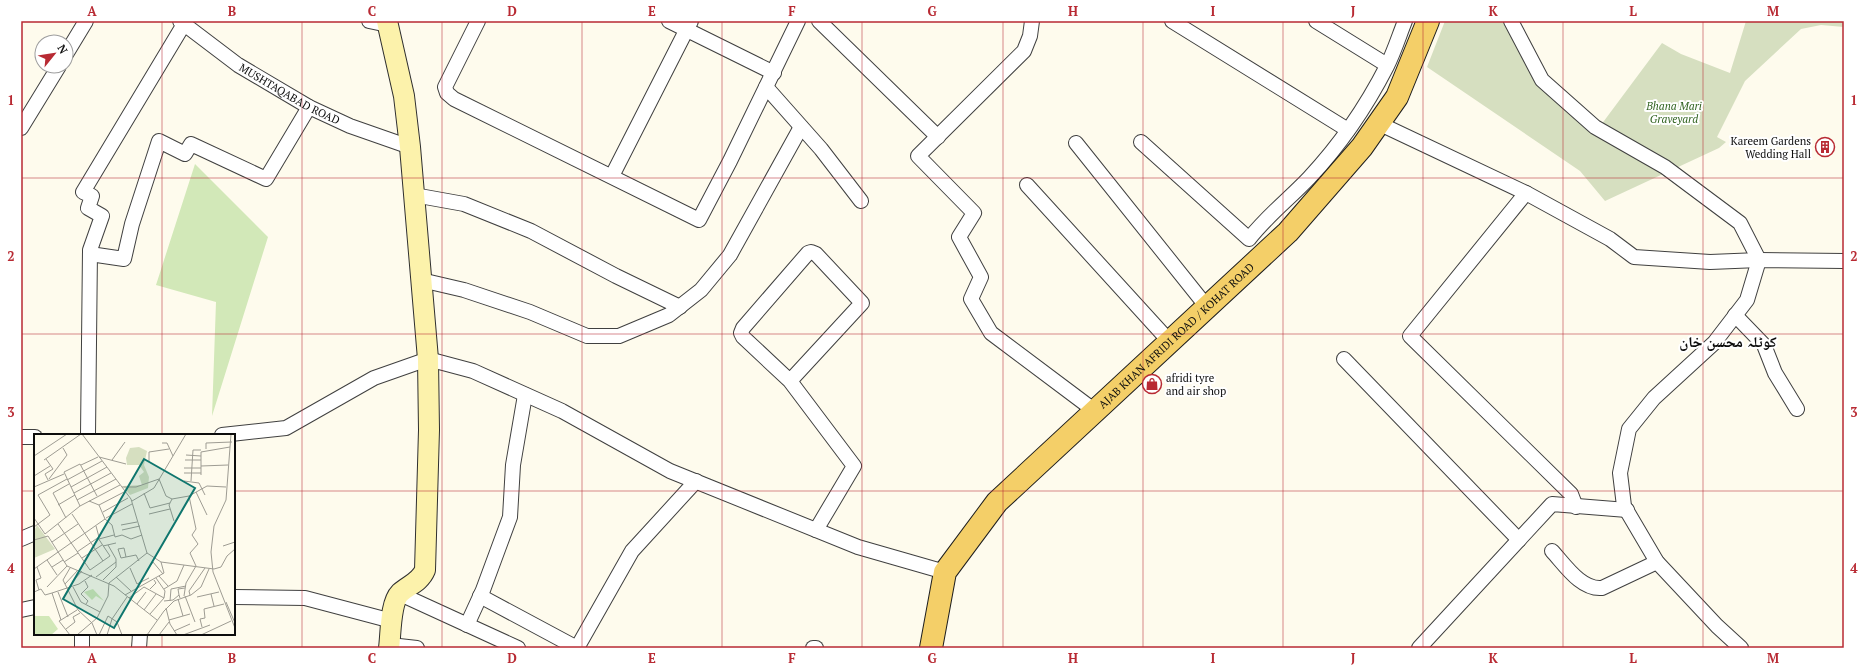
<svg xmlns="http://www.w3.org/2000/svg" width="1865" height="669" font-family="'PT Serif','Noto Naskh Arabic',serif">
<rect width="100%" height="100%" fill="#fefbed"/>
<!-- green -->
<path fill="#d2e8b8" d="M195,164l73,73 -56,179 4,-114 -60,-17z"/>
<!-- cemetery -->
<path fill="#d6dfc0" d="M1445,21h66l31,59 56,49 64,-86 19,11 49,19 16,-52h98v6l-23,-2 -20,4 -56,52 -28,56 9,5 -7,6 -114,53 -25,-30 -153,-104z"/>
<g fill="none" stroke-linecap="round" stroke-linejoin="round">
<!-- street casing -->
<g stroke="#404040" stroke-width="16">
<g id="street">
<path id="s1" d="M180,21l58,44 71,42 41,19 60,21"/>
<path d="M369,21l19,4"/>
<path d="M478,21l-33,66 2,6 7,6 245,121 31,-59 68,-140"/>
<path d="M669,21l105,52"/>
<path d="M819,21l119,116"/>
<path d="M1032,21l-2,15 -6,15 -106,105 56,57 -15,24 22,40 -10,22 20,34 104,78"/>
<path d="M1172,21l176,109"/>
<path d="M1316,21l71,44"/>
<path d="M1511,21l31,59 53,47 70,40 75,56 19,37 -12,40 -33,43 -60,55 -25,31 -9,44 4,33 33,56 60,64 24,22"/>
<path d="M66,54l20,-33"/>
<path d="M766,87l55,62 40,52"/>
<path d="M1378,123l148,70 84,46 24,18 76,5 49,-2 85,1"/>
<path d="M21,128l38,-62"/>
<path d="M1141,142l108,97c18,-23 40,-40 60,-61 31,-33 57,-71 78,-112 7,-14 12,-30 18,-45"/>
<path d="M1076,143l131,164"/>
<path d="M612,176l79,-155"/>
<path d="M1027,185l143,157"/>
<path d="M1526,193l-116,143 161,158 5,13"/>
<path d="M414,195l50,9 67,27 85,45 64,31"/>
<path d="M90,254l34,5 8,-35 27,-83 26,13 6,-10 75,35 43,-72"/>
<path d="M421,280l43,10 66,22 57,24h32l50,-21 32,-25 29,-35 71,-128"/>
<path d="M1735,315l29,30 11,28 22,36"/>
<path d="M1344,359l175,181"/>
<path d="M790,381l-47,-44 -2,-4 2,-5 65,-75 3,-1 5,2 46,49 -72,78 64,85 -38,64"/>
<path d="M88,435l2,-185 12,-34 -14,-8 4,-12 -9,-4 101,-168"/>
<path d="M222,435l64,-7 88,-50 54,-19 45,12 89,40 108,60 188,76 87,25"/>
<path d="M21,437h14"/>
<path d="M21,539l14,-6"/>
<path d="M1552,551c13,14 29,39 50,37l55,-26"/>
<path d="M400,594l118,54"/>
<path d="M480,596l97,52"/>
<path d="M234,597l71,1 87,23"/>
<path d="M21,610l14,-3"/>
<path d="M467,625l16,-35 27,-73 3,-52 12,-70"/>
<path d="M390,645l27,3"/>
<path d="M82,648v-14"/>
<path d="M139,648l1,-14"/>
<path d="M577,648l55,-97 64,-70"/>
<path d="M813,648h3"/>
<path d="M1419,648l133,-144 75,6"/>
</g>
</g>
<!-- secondary casing -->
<g stroke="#2f2f2f" stroke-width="22">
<path id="secondary" d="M387,21l17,75 6,51 18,212 1,71 -4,140c-5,12 -16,15 -25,23 -10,10 -9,41 -11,55"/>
</g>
<!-- primary casing -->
<g stroke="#1e1e1e" stroke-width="24">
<g id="primary">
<path id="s2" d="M931,648l14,-76 52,-70 291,-270 74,-85 35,-50 31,-76"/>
</g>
</g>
<!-- street -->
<use href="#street" stroke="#fff" stroke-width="14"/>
<!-- secondary -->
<use href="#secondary" stroke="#fcf2ab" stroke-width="20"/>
<!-- primary -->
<use href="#primary" stroke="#f4cf68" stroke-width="22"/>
</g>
<!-- grid -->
<path fill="none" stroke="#b82a33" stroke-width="1" stroke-opacity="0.55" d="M162,21v414M302,21v627M442,21v627M582,21v627M722,21v627M862,21v627M1003,21v627M1143,21v627M1283,21v627M1423,21v627M1563,21v627M1703,21v627M21,178h1823M21,334h1823M21,491h14M234,491h1610M162,634v14"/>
<!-- icons -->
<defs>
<g id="building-ring" transform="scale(1)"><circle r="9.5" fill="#fff" stroke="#b82a33" stroke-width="1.5"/><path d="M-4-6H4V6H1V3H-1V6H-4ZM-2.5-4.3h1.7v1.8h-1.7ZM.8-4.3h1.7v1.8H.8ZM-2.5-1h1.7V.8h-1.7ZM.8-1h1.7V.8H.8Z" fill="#b82a33"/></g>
<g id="shop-ring" transform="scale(1)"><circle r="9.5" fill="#fff" stroke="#b82a33" stroke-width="1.5"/><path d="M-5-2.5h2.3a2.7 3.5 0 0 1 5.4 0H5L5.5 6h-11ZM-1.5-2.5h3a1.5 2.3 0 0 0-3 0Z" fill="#b82a33"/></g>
</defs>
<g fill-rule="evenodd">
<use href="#building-ring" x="1825" y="147"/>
<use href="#shop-ring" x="1152" y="384"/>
</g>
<g text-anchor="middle" stroke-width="4" stroke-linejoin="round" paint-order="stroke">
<!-- street labels -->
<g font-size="11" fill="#0d0d0d" stroke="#fff">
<text dy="4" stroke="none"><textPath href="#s1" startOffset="132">MUSHTAQABAD ROAD</textPath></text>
<text dy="4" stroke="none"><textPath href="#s2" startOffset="409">AJAB KHAN AFRIDI ROAD / KOHAT ROAD</textPath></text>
</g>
<!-- park labels -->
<g font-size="11" font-style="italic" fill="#2f621f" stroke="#fff">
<text x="1674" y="110">Bhana Mari<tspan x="1674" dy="13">Graveyard</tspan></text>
</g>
<!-- poi labels -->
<g font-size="11" fill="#0d0d0d" stroke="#fff" text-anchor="end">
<text x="1811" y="145">Kareem Gardens<tspan x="1811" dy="13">Wedding Hall</tspan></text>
<text x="1166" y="382" text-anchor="start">afridi tyre<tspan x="1166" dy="13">and air shop</tspan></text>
</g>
<!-- district labels -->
<g font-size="15" font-weight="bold" fill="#0d0d0d" stroke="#fff">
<text x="1728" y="347">کوٹلہ محسن خان</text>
</g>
</g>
<!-- overview -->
<g transform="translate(34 434)">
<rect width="201" height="201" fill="#fefbed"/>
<path d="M59,155l11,12 -8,-5 -4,4 -8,-8zM0,182h15l9,13 -7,6h-17z" fill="#d2e8b8"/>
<path d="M105,13l8,4 -3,14 5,12 -1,11 -18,7 -7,-9 19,-1 -3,-9 5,-4 -5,-7h-12l-1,-7 4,-10zM3,91l18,24 -21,9v-27z" fill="#d6dfc0"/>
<path fill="none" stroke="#9e9c93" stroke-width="1" d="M48,0l49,65 16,54 14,9 53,7M197,0l-5,66 -12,26 -3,26 2,20 22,56M128,9h5l6,13M172,15v-6l26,-1M152,21l15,1M0,22l33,-22M65,23l27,7M12,25l7,10 -8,5 3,6M10,26l37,-26M78,26l13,-18M151,26h16M115,28v-10l20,-3M47,31l17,-8M167,32l27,-1M150,34h17M150,39h17M167,41v-23l29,-5M0,42l16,-10M15,45l18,-24 -4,-7M33,46l35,-19M150,47l15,2 6,12M157,47l2,-31h8M0,53l30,-13M37,53l36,-20M88,53h14l23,-8 7,17 6,3 17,-3 18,-10 19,1M162,58l11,23M40,59l37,-20M110,59l6,15 20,-5M138,65l-3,6 5,16M43,66l39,-21M55,67l10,4 6,14 7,6 3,12 7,-2 9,4 11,-4M98,67l22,-13 32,-54M24,71l17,-10M65,71l25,-13M46,72l-16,-34 16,-8 17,32M69,78l25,-14M38,80l31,47M115,80l21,-5M0,84l11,16 35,-28 40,-21M32,84l-13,-25 16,-9M72,84l26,-14M24,90l32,46 20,-14 -12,-18M87,91l16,-3M0,93l16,-12 -12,-20 29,-16M88,96l18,-4M65,105l15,-4M0,106l14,-4 19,30 47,20 43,34M18,108l26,-18M69,112l13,-3M189,112l12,-4M43,118l22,-15 -3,-11M92,123l-5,1 -3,-9 6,-1 2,9 10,-2 3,6M48,124l20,-13M13,126l10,15M30,128l14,-9M3,133l4,11 -5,2 3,10M18,133l11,-7M36,134l-7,12 15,30 14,13 5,12M96,134l7,16 12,-6M0,135l71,-50M114,135l5,-7 10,12M180,135l7,-2 6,-11 8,-7M125,142l9,10M62,143l20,-15M82,143l15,14M122,144l9,13 -1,7M69,146l13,-13v-8l-8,-14M51,147l3,6 -7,7 7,7 -2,3M38,148l10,-11M31,150l13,-14M13,153l20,-21M39,153l8,15 19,10M116,155l6,-6 -2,-3M130,155l13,-8 7,-16M0,158l7,-3 4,6 7,-2 27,-9 13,-9M24,158l10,25M18,159l9,27 -2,1 11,14M177,160l3,12M91,161l39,-22 -3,-11M145,161l-1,-6 7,-1M156,161l-1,-4 16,-23M150,162l2,-13 10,-17 -6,-13 8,-9 -6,-9 4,-6 -7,-33M151,162l10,26M163,163l22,-5M95,164l15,-11 20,11 -14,16M144,165l5,17M130,167l9,-1 6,-5 1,3M136,167l1,-12 15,-3M192,168l9,21M103,170l9,-12M132,174l4,16 7,11M110,176l12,-16M27,186l16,-10M135,186l21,-6M168,193l-2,-8 5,-1 -1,-9 20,-5M32,195l9,-7 -2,-5 7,-4M140,197l16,-7M43,201l20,-17 11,-22 1,-13 38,-30M65,201l9,-19 9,6 5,13M73,201l5,-16 15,-22M113,201l17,-24 10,-10 17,-6 10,-8 8,-18M125,201l10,-13M149,201l27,-10M167,201l30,-14"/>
<path fill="#0f766e" fill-opacity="0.15" stroke="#0f766e" stroke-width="2" d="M110,25l51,29 -81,140 -51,-29z"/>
<rect width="201" height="201" fill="none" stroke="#0d0d0d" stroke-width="2"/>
</g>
<!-- border -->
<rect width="1865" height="669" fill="none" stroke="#ffffff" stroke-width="44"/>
<!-- north arrow -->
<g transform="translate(54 54) rotate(60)"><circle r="19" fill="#ffffff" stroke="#9e9e9e"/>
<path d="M0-3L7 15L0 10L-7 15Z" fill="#b82a33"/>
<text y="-6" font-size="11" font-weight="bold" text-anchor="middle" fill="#0d0d0d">N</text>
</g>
<rect x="22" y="22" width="1821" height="625" fill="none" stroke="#b82a33" stroke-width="1.5"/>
<g font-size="13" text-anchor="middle" font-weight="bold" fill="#b82a33">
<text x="92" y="16">A</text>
<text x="232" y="16">B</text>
<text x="372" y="16">C</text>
<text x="512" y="16">D</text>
<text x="652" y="16">E</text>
<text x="792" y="16">F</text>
<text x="932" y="16">G</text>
<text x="1073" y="16">H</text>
<text x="1213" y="16">I</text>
<text x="1353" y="16">J</text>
<text x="1493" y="16">K</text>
<text x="1633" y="16">L</text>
<text x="1773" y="16">M</text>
<text x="11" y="105">1</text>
<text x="1854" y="105">1</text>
<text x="11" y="261">2</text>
<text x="1854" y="261">2</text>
<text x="11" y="417">3</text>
<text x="1854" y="417">3</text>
<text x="11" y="573">4</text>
<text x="1854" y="573">4</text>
<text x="92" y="663">A</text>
<text x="232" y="663">B</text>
<text x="372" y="663">C</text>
<text x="512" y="663">D</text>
<text x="652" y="663">E</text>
<text x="792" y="663">F</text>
<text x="932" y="663">G</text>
<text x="1073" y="663">H</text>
<text x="1213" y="663">I</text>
<text x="1353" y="663">J</text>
<text x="1493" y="663">K</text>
<text x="1633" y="663">L</text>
<text x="1773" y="663">M</text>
</g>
</svg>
